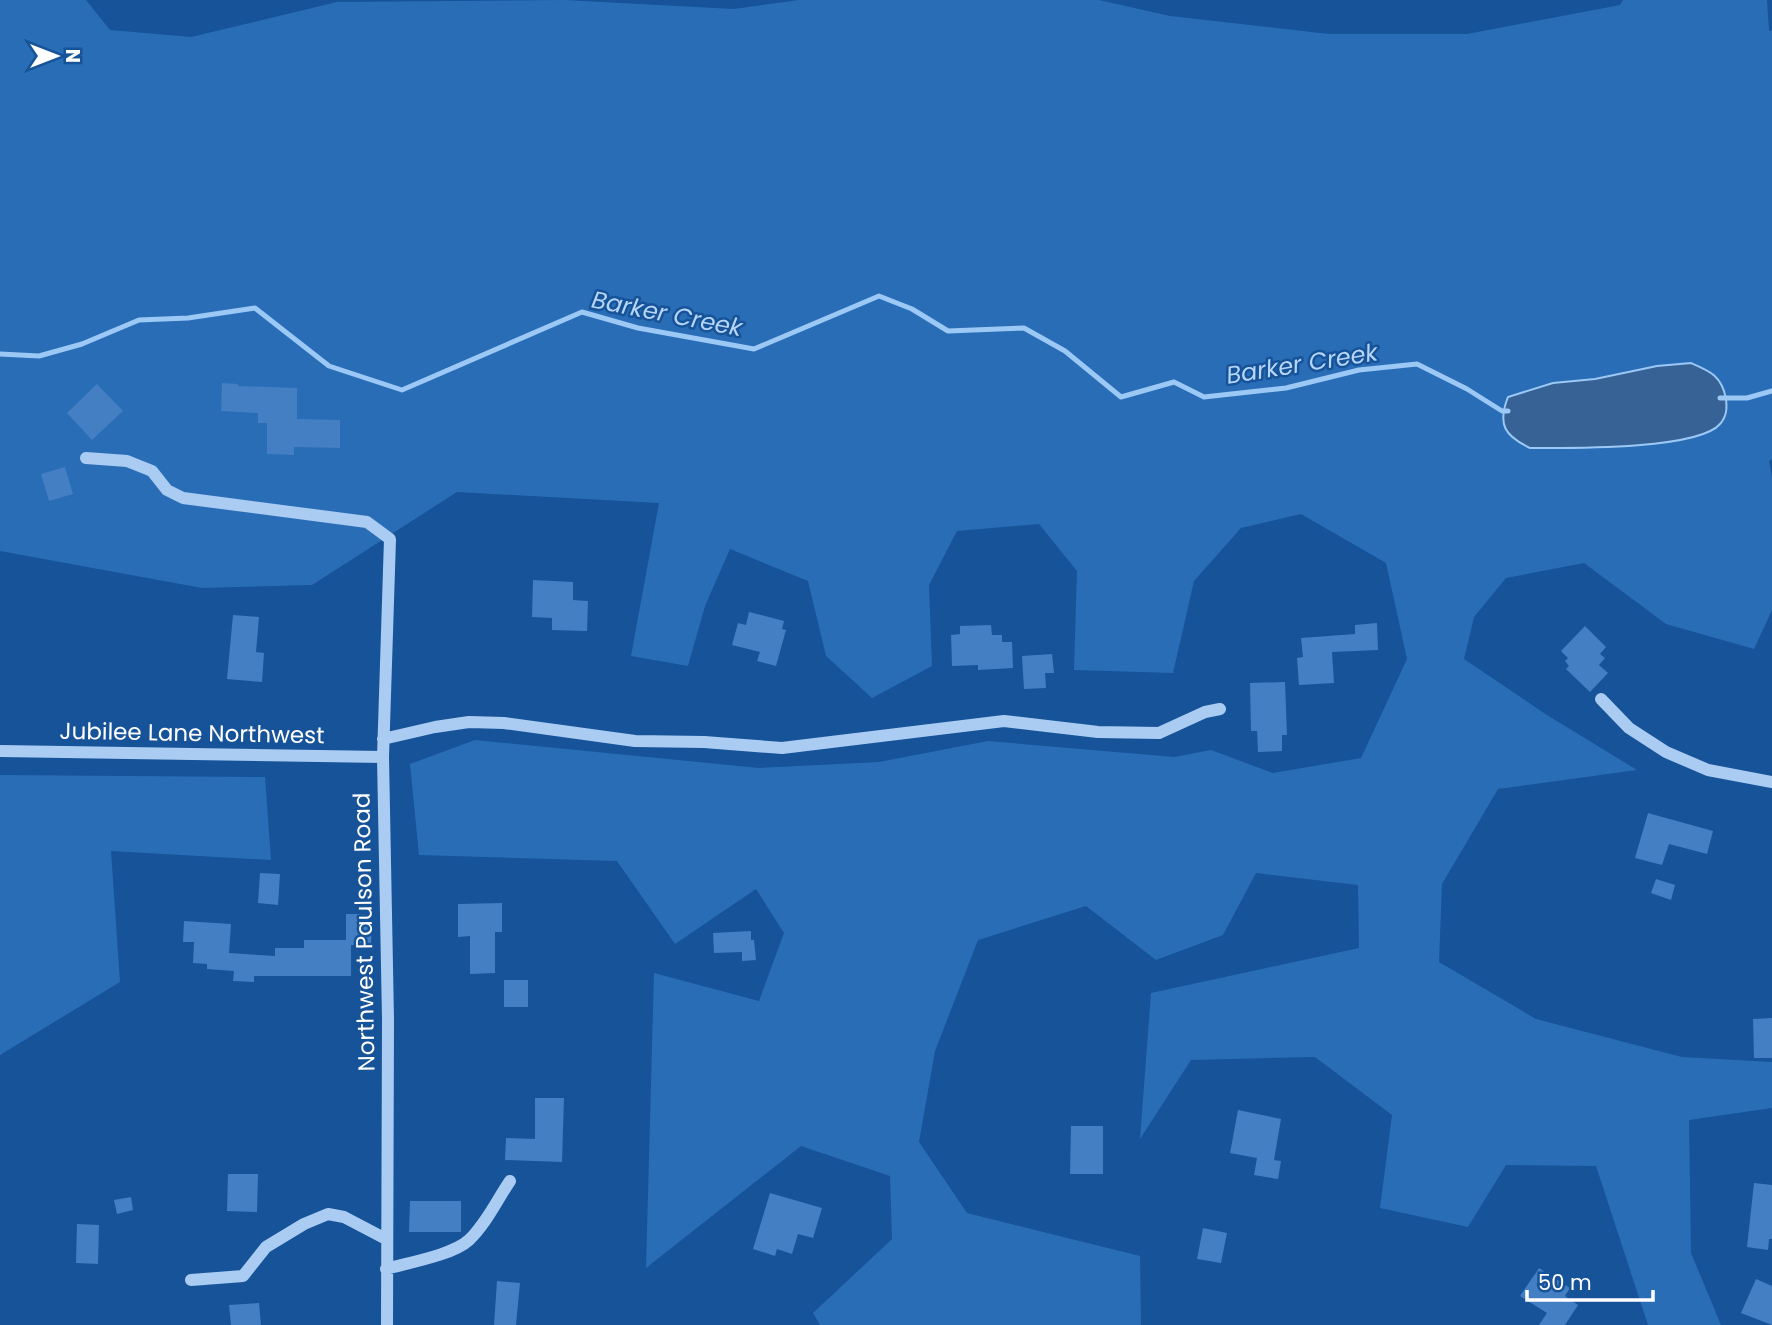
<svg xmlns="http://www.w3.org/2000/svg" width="1772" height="1325" font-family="Poppins,sans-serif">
<rect width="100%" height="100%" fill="#165399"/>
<!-- green -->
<path fill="#296db7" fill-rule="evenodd" d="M0,0h86l24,30 81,7 146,-35 227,-2 170,9 65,-9h300l71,16 159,18h138l153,-29 3,-5h144l2,30 3,1v428l-3,2 3,17v132l-18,39 -88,-25 -82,-61 -78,15 -32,39 -10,42 83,56 90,55 -139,19 -56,95 -3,78 97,57 146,38 90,5v46l-83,12 2,133 30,72h-73l-52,-159 -90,-1 -38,62 -88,-19 12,-93 -77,-58 -124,3 -51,79 11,-146 208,-45 -1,-63 -102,-12 -33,62 -67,25 -70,-54 -108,34 -43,111 -16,91 48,71 173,43 1,69h-321l-7,-12 79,-74 -2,-63 -89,-30 -155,122 8,-295 105,28 25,-68 -28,-44 -81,55 -58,-83 -198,-6 -9,-91 65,-24 284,28 120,-6 109,-21 186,16 37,-7 62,23 88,-15 46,-99 -21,-96 -85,-49 -60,14 -47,53 -21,92 -99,-3 3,-99 -38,-47 -82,7 -28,54 3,81 -60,32 -46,-42 -18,-75 -78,-32 -25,57 -17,60 -57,-10 28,-153 -202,-11 -145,93 -110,3 -202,-37zM1690,363l33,24 4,24 -48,28 -30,5 -118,4 -23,-51 149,-31z
M0,775l265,2 6,83 -160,-9 9,131 -120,73z"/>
<!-- water -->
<path fill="#366295" stroke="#9cc8f5" stroke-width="2" d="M1691,363c19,8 31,13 35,36 1,9 1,17 -6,25 -22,26 -153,24 -190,24 -25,-12 -33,-23 -22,-51l45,-14 42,-4 62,-13z"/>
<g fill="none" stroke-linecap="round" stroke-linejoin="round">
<!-- stream -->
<path stroke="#9cc8f5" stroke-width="5" d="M0,354l39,2 43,-12 57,-24 49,-2 67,-10 74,58 73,24 180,-78 56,16 116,21 125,-53 33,13 36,22 76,-3 41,23 56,46 53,-15 30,15 82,-9 73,-18 58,-6 50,25 35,22h6
M1720,398h27l25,-7"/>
</g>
<!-- building -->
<path fill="#437fc2" d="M222,383l16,1v2l59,2v31l43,1v28l-46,-1v8l-27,-1v-31h-9v-10l-37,-2z
M97,384l26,27 -31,29 -25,-27z
M65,467l8,27 -24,7 -8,-27z
M533,580l40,2v18l15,1 -1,30 -35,-1v-12l-20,-1z
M749,612l35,9 -2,8 4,1 -10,36 -19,-5 3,-9 -28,-7 6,-22 8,2z
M233,615l26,2 -3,35 8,1 -2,29 -35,-3z
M1377,623l1,27 -46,2 2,31 -35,2 -2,-27 6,-1 -2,-19 54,-4v-9z
M991,625l1,10h10v7h10l1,26 -35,2v-5l-26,1 -1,-31 9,-1v-8z
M1585,626l21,21 -6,7 5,4 -6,7 9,8 -18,19 -24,-23 3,-3 -4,-5 3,-3 -7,-7z
M1052,654l2,19h-9l1,15 -22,1 -2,-33z
M1285,682l2,53h-5v16l-24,1 -1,-21h-6l-1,-48z
M1648,813l65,18 -6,23 -38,-10 -7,21 -27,-7z
M260,873l20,1 -2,31 -20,-2z
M1656,879l19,6 -4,15 -20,-7z
M502,903v29h-7v41l-25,1v-38l-12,1v-33z
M346,914h26l-1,31h-20v31h-97v6l-21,-1 1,-10 -27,-2v-5l-14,-1 1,-21h-11l1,-21 47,3 -2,29 46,3v-8h29v-8h42z
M751,931v9h3l2,20 -14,1v-9l-28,1 -1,-20z
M504,980h24v27h-24z
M1772,1018v40h-18l-1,-39z
M535,1098h29l-2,64 -57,-2 1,-22 29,1z
M1238,1110l43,9 -7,41 7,1 -3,18 -24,-4 3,-17 -27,-5z
M1071,1126h32v48h-33z
M228,1174h30l-1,38 -30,-1z
M1754,1183l18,2v54h-3l-1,11 -21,-3z
M770,1193l52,15 -9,30 -15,-4 -6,20 -15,-5 -2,7 -22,-7z
M131,1197l2,13 -16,4 -3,-14z
M410,1201h51v31h-52z
M77,1224l22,1 -1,39 -22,-1z
M1203,1228l24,5 -6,30 -24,-4z
M1539,1268l31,20 -5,8 13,9 -13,20h-26l8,-12 -27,-17z
M1756,1279l16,7v39l-31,-12z
M497,1281l23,2 -4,42h-22z
M259,1303l2,22h-30l-2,-20z"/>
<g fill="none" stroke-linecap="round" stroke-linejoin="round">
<!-- minor -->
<path stroke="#aaccf2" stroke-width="12" d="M86,458l41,3 25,10 15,19 16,8 184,24 23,17 -7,218 5,262 -1,306
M1601,699l28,29 37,24 42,18 64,12
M383,739l52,-12 34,-5 35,1 131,18 69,1 78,6 222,-27 94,11 61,1 46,-21 15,-3
M0,751l383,6
M386,1269c21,-6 67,-14 83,-29 17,-16 28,-40 41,-59
M191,1280l52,-4 23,-29 38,-23 24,-10 16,3 42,22"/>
</g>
<g text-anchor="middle" stroke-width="5" stroke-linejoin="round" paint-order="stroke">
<!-- street labels -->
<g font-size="23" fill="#fff" stroke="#165399">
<text transform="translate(192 733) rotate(1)" y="8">Jubilee Lane Northwest</text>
<text transform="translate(364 932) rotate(-91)" y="8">Northwest Paulson Road</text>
</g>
<!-- water labels -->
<g font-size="24" font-style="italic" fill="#b6d6f9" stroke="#165399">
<text transform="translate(667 314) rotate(11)" y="8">Barker Creek</text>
<text transform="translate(1302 364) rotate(-9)" y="8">Barker Creek</text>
</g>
</g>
<!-- north arrow -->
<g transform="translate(56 56) rotate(90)" stroke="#165399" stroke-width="5" paint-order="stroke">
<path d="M0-5L12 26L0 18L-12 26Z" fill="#ffffff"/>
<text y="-10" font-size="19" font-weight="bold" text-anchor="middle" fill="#ffffff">N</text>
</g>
<!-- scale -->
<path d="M1527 1290v10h126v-10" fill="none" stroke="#ffffff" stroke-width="3.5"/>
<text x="1538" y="1290" font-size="21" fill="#ffffff" stroke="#165399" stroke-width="5" paint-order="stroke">50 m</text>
</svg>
